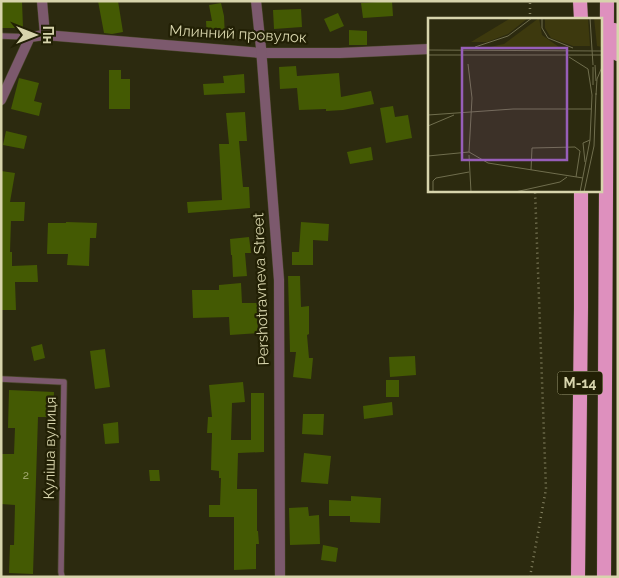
<svg xmlns="http://www.w3.org/2000/svg" width="619" height="578" font-family="Raleway,sans-serif">
<rect width="100%" height="100%" fill="#2c2a0f"/>
<!-- building -->
<path fill="#445a03" d="M1,1h21l1,27h-22z
M98,1h20l5,31 -11,2 -8,-1z
M392,1l1,15 -30,2 -2,-15z
M221,3l3,13 1,22 -18,1 -1,-18h6l-3,-16z
M301,9l1,18 -28,2 -1,-19z
M338,13l6,13 -14,6 -6,-13z
M349,30l18,1v14h-18z
M296,66l1,10 42,-3 2,24 30,-6 3,13 -31,6 -17,1v-2l-27,1 -2,-22 -17,1 -1,-22z
M109,70h12v9h9v30h-21z
M244,74l1,19 -41,2 -1,-11 21,-1 -1,-7z
M19,78l20,5 -5,18 8,2 -3,13 -28,-7z
M393,106l2,11 13,-2 4,23 -26,5 -6,-35z
M245,112l2,29h-8l4,46h6l1,21 -62,5 -1,-11 35,-2 -3,-56h10l-3,-31z
M6,131l21,5 -3,13 -21,-4z
M371,147l2,13 -23,4 -3,-12z
M1,171l14,2 -5,29h15l-1,19h-13l-1,31h2v14l25,-1 1,17h-23l1,28h-15z
M66,222l31,1 -1,15h-6l-1,28 -22,-1 1,-11h-21l1,-31h18z
M301,222l28,2 -1,17 -15,-1v25h-21v-13h7z
M249,237l2,16h-6l2,23 -14,1 -1,-22h-1l-1,-16z
M288,276h12l1,31 8,-1v28l-2,1 2,23h4l-2,21 -18,-2 3,-25h-6z
M241,283l1,20h15l1,30 -28,2 -1,-18 -36,1 -1,-28h27v-5z
M42,344l3,14 -11,3 -3,-14z
M105,349l5,38 -15,2 -5,-38z
M415,356l1,19 -26,2 -1,-20z
M386,380h13v17h-13z
M243,382l2,20 -13,1 -1,37h20v-47h13v59l-26,1 -1,36h20v42h1l1,13h-3v25l-22,1v-53h-25v-12h11l1,-27h-2v-7l-8,-1 1,-37h-5l1,-16h4l-3,-32z
M9,390l45,2 -1,25h-15l-5,157 -24,-1 1,-28h4l1,-40 -14,-1v-50h13l1,-26h-7z
M392,402l1,13 -29,4 -1,-13z
M303,414h21l-1,21 -21,-1z
M118,422l1,21 -14,1 -2,-20z
M304,453l27,3 -3,28 -27,-2z
M149,470h10l1,11h-10z
M351,496l30,2 -1,25 -30,-1v-6h-21v-16l22,1z
M308,507l1,9 10,-1 1,29 -30,1 -1,-37z
M323,545l15,3 -2,14 -15,-2z"/>
<g fill="none" stroke-linecap="round" stroke-linejoin="round">
<!-- service casing -->
<g stroke="#474528" stroke-width="7">
<path id="service" d="M1,36l29,1
M1,379l63,3 -3,190 1,5"/>
</g>
<!-- minor casing -->
<g stroke="#474528" stroke-width="11">
<path id="minor" d="M45,35l216,18h79l89,-4"/>
</g>
<!-- tertiary casing -->
<g stroke="#474528" stroke-width="11">
<path id="tertiary" d="M256,1l5,47 18,232 1,297
M1,100l29,-63 15,-2 -3,-34"/>
</g>
<!-- trunk casing -->
<g stroke="#474528" stroke-width="15">
<path id="trunk" d="M580,1l1,18
M614,30l4,24
M578,577l3,-269v-118
M604,577l3,-576"/>
</g>
<!-- path -->
<path stroke="#868362" stroke-width="2.5" stroke-dasharray="1 4" stroke-linecap="butt" d="M530,19v-18
M530,577l16,-88 -11,-299"/>
<!-- service -->
<use href="#service" stroke="#7c596d" stroke-width="5.5"/>
<!-- minor -->
<use href="#minor" stroke="#7c596d" stroke-width="10"/>
<!-- tertiary -->
<use href="#tertiary" stroke="#7c596d" stroke-width="10"/>
<!-- trunk -->
<use href="#trunk" stroke="#de90be" stroke-width="14"/>
</g>
<g text-anchor="middle" stroke-width="4.5" stroke-linejoin="round" paint-order="stroke">
<!-- number labels -->
<g font-size="12" fill="#b2b682">
<text x="26" y="479">2</text>
</g>
<!-- shield labels -->
<rect fill="#222005" stroke="#a19e7a" stroke-width="1" x="557.5" y="371.5" width="45" height="23" rx="4"/>
<g font-size="14" font-weight="bold" fill="#d7d4ac">
<text x="580" y="388">М-14</text>
</g>
<!-- street labels -->
<g font-size="15" fill="#d7d4ac" stroke="#222005">
<text transform="translate(238 34) rotate(3)" y="5">Млинний провулок</text>
<text transform="translate(261 289) rotate(-92)" y="5">Pershotravneva Street</text>
<text transform="translate(50 448) rotate(-89)" y="5">Куліша вулиця</text>
</g>
</g>
<!-- overview -->
<g transform="translate(428 18)">
<rect width="174" height="174" fill="#2c2a0f"/>
<path d="M83,0h17l-20,16 -21,8h-16zM111,0l3,17 17,12 -74,1 19,-4zM117,0h43l2,28h-17l-22,-8 -6,-10zM166,0h8v29l-5,-1z" fill="#3d390e"/>
<path fill="none" stroke="#706e4e" stroke-width="1" d="M114,0v10l6,10 25,10M162,0l3,47M47,29l33,-11 24,-18M0,32l174,1M0,37h174M141,39l19,12 4,26M40,46l4,34 -3,54M167,47l1,16M165,67v-18M168,77l1,-16 5,-12M0,97l85,-6h78M0,108l26,-11M41,137l2,37M0,138l41,-4 19,11 95,15M157,144l-2,-19 7,-3M103,152l1,-22 43,-1 5,4 -4,26M5,174v-11l3,-3 33,-6M87,174l45,-10 7,-5M152,174l10,-52 2,-45M156,174l10,-46 2,-53"/>
<path fill="#975eb9" fill-opacity="0.15" stroke="#975eb9" stroke-width="2.5" d="M34,30h105v112h-105z"/>
<rect width="174" height="174" fill="none" stroke="#d7d4ac" stroke-width="2.5"/>
</g>
<!-- border -->
<rect width="619" height="578" fill="none" stroke="#d7d4ac" stroke-width="5"/>
<!-- north arrow -->
<g transform="translate(35 35) rotate(90)" stroke="#222005" stroke-width="4" paint-order="stroke">
<path d="M0-4L9 19L0 12L-9 19Z" fill="#d7d4ac"/>
<text y="-8" font-size="14" font-weight="bold" text-anchor="middle" fill="#d7d4ac">Пн</text>
</g>
</svg>
